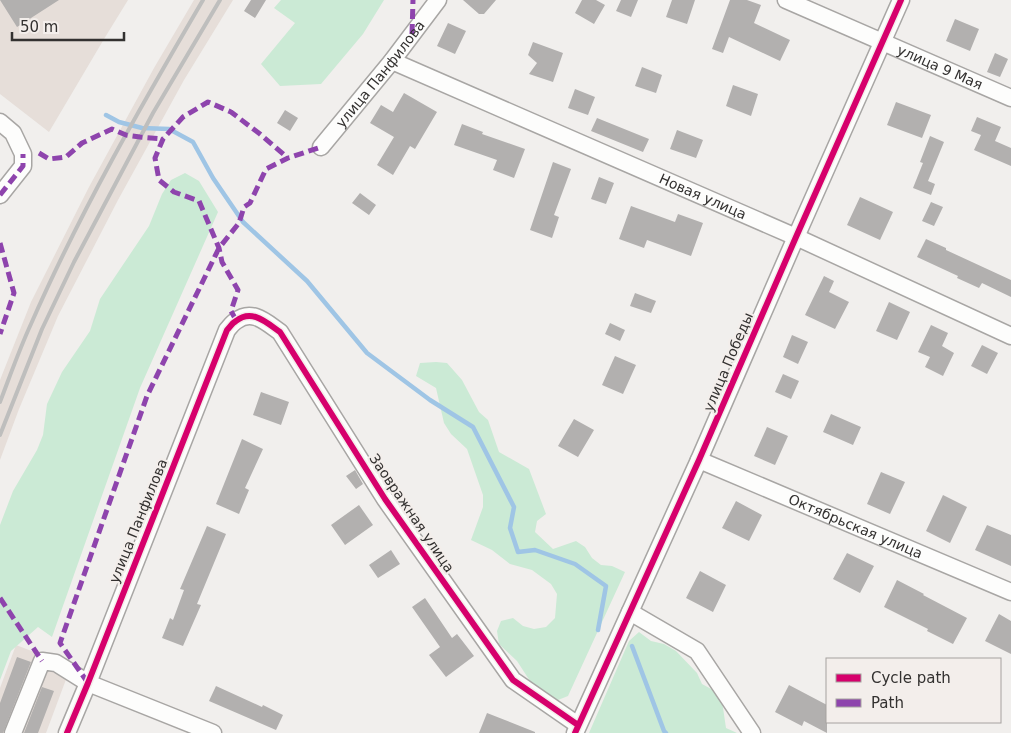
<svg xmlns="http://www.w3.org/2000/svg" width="1011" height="733" font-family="'DejaVu Sans',sans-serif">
<rect width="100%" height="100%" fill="#f1efed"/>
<!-- built -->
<path fill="#e6ded9" d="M0,0h128l-24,39 -55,93 -49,-38z
M194,0h39l-49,80 -66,120 -60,116 -39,93 -19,51v-80l31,-78 58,-115 65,-119z
M16,645l55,21 -25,67h-46v-45z"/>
<!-- green -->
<path fill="#cbead5" d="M281,0h103l-21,34 -42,50 -41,2 -19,-22 34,-41 -21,-15z
M185,173l14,8 19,31 -78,176 -88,249 -14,-10 -27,24 -11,29v-155l13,-34 24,-41 6,-15 4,-31 15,-32 28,-41 10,-32 49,-73 13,-32 9,-14z
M436,362l11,1 15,17 17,32 9,8 11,32 30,17 17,45 -9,7 -2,11 18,17 23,-8 9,6 7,11 9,7 11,1 13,6 -57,124 -10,4 -10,-5 -18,-14 -13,-20 -18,-17 -2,-13 4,-10 12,-3 10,8 11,3 12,-2 9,-9 2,-24 -6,-10 -19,-14 -22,-6 -18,-14 -21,-10 12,-33v-12l-16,-46 -16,-15 -7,-11 -8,-35 -20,-12 4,-13z
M639,632l12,9 13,3 12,7 21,22 5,11 11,6 9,11 4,27 11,5h-148l40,-92z"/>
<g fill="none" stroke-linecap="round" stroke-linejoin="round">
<!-- stream -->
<path stroke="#9fc5e5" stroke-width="4.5" d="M106,115l13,7 23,6 27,1 24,13 20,36 30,44 64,59 60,72 63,47 43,27 41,80 -4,21 8,24 17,-2 40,14 31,22 -8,44
M632,646l32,85 2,2"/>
</g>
<!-- building -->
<path fill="#b2b0af" d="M0,0h59l-42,27z
M251,0h15l-11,18 -11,-7z
M463,0h33l-12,14h-5z
M582,0h14l9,5 -11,19 -19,-11z
M621,0h17l-7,17 -15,-6z
M672,0h23l-8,24 -21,-7z
M730,0h17l14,5 -7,18 36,17 -10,21 -51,-24 -6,16 -11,-4z
M955,19l24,10 -9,22 -24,-10z
M448,23l18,8 -11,23 -18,-8z
M533,42l30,11 -10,29 -24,-8 8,-11 -9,-8z
M995,53l13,6 -8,18 -13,-5z
M642,67l20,8 -6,18 -21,-7z
M733,85l25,9 -7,22 -25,-10z
M575,89l20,8 -7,18 -20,-7z
M404,93l33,19 -22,37 -5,-3 -17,29 -16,-10 17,-28 -24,-14 11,-18 12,7z
M896,102l35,13 -9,23 -35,-13z
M285,110l13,8 -8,13 -13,-8z
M977,117l24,10 -6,14 16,7v18l-37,-16 7,-15 -10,-4z
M597,118l52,21 -6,13 -52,-21z
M462,124l21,8 -1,2 43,15 -11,29 -21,-8 4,-10 -43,-15z
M677,130l26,10 -7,18 -26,-9z
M930,136l14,6 -16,39 7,3 -4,11 -18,-7 10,-25 -3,-1z
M553,162l18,7 -17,46 5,2 -7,21 -22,-8z
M599,177l15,6 -8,21 -15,-5z
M360,193l16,12 -7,10 -17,-12z
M860,197l33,15 -13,28 -33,-15z
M931,202l12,5 -9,19 -12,-5z
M631,206l44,16 3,-8 25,9 -12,33 -44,-16 -3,8 -25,-9z
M926,239l20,9v2l65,30v17l-29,-14 -3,5 -22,-10 1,-2 -41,-19z
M824,276l10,5 -5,11 20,10 -14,27 -30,-14z
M635,293l21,8 -5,12 -21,-7z
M889,302l21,10 -13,28 -21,-9z
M610,323l15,7 -5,11 -15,-7z
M931,325l17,8 -6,13 12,7 -11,23 -18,-9 5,-10 -12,-5z
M792,335l16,7 -10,22 -15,-7z
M982,345l16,8 -11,21 -16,-8z
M615,356l21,9 -13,29 -21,-9z
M783,374l16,7 -8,18 -16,-7z
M261,392l28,10 -8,23 -28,-10z
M831,414l30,13 -8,18 -30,-13z
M574,419l20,11 -16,27 -20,-11z
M767,427l21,9 -13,29 -21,-9z
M242,439l21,10 -18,39 4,2 -10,24 -23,-10z
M355,470l8,14 -7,5 -10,-13z
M881,472l24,10 -15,32 -23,-10z
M943,495l24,12 -17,36 -24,-12z
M736,501l26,14 -13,26 -27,-13z
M359,505l14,20 -28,20 -14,-20z
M987,525l24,10v31l-36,-16z
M207,526l19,8 -29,70 4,1 -18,41 -21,-8 8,-20 3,2 11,-30 -4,-1z
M391,550l9,14 -22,14 -9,-13z
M847,553l27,13 -14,27 -27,-14z
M700,571l26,14 -13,27 -27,-14z
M897,580l27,14 -1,1 44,23 -14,26 -26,-13 1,-2 -44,-22z
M425,598l27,40 5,-4 17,22 -28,21 -17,-22 11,-8 -28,-40z
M999,614l12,7v33l-26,-13z
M17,657l14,5 -28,71h-3v-30z
M789,685l38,20v28l-23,-12 -2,5 -27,-14z
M216,686l46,21 1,-2 20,10 -7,15 -67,-29z
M42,687l12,4 -16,42h-14z
M487,713l48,19v1h-56z"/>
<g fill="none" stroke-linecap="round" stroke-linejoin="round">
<!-- minor casing -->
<g stroke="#a8a6a4" stroke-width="19">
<g id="minor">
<path id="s1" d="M786,0l225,98"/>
<path id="s2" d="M392,61l404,176 215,99"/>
<path d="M0,122l13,11 10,21v12l-23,29"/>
<path id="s3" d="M321,147l71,-86 46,-61"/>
<path id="s4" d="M699,460l312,132"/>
<path d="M630,612l67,39 55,82"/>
<path d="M13,733l29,-72 14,2 32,20 125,50"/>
<path d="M67,733l21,-50 139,-353c3,-3 5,-7 9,-9 16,-13 31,2 44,11l105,167 128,181 65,45"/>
<path d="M575,733l124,-273 97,-223 105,-237"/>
</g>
</g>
<!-- minor -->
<use href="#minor" stroke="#fdfdfc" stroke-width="16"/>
<!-- rail -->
<path stroke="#bebebd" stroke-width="4" d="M0,402c10,-26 19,-52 31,-78 49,-112 110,-218 172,-324
M0,435l42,-106 32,-67 79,-149 67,-113"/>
<!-- quiet -->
<path stroke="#8e44ad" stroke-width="5" stroke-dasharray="10 5" stroke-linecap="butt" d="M412,34l1,-34
M39,153l10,6 17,-2 16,-14 30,-14 14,6 14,2 23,2
M0,195l23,-29v-12
M0,243l14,50 -14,41
M236,320l-5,-9 7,-21 -16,-28 -3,-14 -20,-47 -25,-9 -15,-12 -4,-22 8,-19 20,-22 25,-15 23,10 29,22 28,24
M0,598l42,63
M88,683l-28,-40 87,-247 72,-148 20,-25 5,-16 6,-4 16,-34 22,-11 33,-11"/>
<!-- cycleway casing -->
<g stroke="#f3eeeb" stroke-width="9">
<path id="cycleway" d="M67,733l21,-50 139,-353c3,-3 5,-7 9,-9 16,-13 31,2 44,11l105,167 128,181 65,45
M575,733l124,-273 97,-223 105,-237"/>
</g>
<!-- cycleway -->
<use href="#cycleway" stroke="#d6006c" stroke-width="6"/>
</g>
<g text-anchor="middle" stroke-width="4.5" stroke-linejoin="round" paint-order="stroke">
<!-- street labels -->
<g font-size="14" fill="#333130" stroke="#f3eeeb">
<text dy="5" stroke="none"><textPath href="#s1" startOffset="168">улица 9 Мая</textPath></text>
<text dy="5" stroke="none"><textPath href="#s3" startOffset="94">улица Панфилова</textPath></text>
<text dy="5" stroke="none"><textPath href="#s2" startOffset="339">Новая улица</textPath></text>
<text transform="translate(728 362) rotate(-67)" y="5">улица Победы</text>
<text transform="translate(412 513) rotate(56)" y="5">Заовражная улица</text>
<text transform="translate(138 521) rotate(-68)" y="5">улица Панфилова</text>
<text dy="5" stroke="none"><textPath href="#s4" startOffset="170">Октябрьская улица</textPath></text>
</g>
</g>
<!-- legend -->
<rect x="826" y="658" width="175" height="65" fill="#f3eeeb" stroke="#a6a2a0"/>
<rect x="836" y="674" width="25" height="8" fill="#d6006c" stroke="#a6a2a0"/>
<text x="871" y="683" font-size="15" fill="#333130">Cycle path</text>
<rect x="836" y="699" width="25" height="8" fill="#8e44ad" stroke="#a6a2a0"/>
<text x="871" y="708" font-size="15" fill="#333130">Path</text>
<!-- scale -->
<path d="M12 32v8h112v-8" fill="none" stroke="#333130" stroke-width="2.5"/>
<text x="20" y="32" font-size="15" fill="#333130" stroke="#f3eeeb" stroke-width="4" paint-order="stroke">50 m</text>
</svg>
